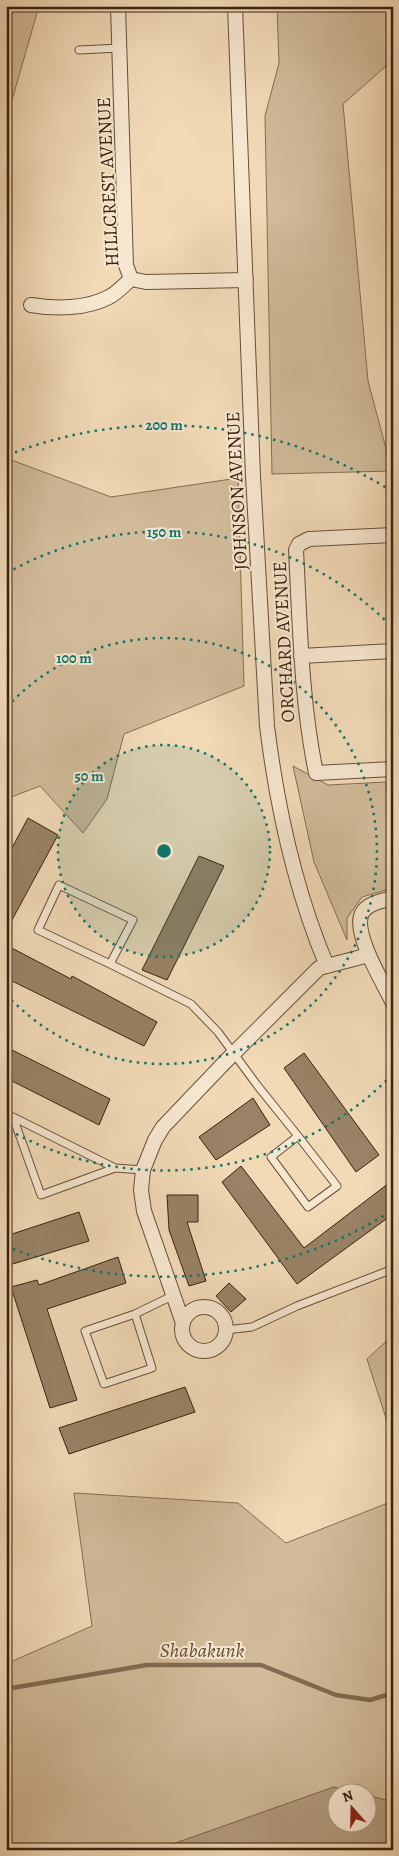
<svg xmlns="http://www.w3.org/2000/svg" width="399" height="1856" font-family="Alegreya,serif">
<rect width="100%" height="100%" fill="#f2dab7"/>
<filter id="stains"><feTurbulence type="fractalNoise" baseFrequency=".004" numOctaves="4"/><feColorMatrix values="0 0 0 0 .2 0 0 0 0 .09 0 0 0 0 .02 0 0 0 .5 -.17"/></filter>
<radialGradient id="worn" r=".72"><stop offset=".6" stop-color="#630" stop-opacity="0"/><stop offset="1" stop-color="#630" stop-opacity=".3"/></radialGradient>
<!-- green -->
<path fill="#d2bb9a" stroke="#856e54" d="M6,6h33l-29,101h-4z
M277,6h116v54l-50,44 25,277 24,90 -120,3 -7,-358 14,-53z
M6,458l105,39 127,-19 6,208 -120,48 -17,65 -24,34 -43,-47 -34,13z
M293,766l35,19 58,-3 7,45v61l-31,9 -15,21v22l-33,-78z
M393,1335v105l-26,-81z
M74,1493l164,10 48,40 107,-42v301l-59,-15 -178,63h-150v-186l86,-38z"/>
<!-- water -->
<path fill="#b39b7e" stroke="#826b51" d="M334,1787l26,6 -24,1v30h30l1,-29 26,7v48h-237z"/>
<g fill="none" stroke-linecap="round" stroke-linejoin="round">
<!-- stream -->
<path stroke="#826b51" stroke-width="4.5" d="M6,1689l141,-24h114l75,30 34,5 23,-7"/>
</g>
<!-- building -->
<path fill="#998266" stroke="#38220e" d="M28,818l30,17 -52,96v-72z
M199,856l25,10 -57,114 -25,-10z
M6,945l65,34 1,-3 85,46 -13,24 -138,-68z
M6,1047l104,52 -11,26 -93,-47z
M304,1053l75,102 -23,17 -72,-104z
M253,1098l17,27 -54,35 -17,-23z
M241,1166l63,82 89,-68v34l-96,70 -75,-102z
M167,1195h31v27h-11l19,59 -17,5 -20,-56z
M79,1212l10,29 -83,25v-30z
M118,1257l8,26 -79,26 30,91 -27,8 -39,-121 26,-7 2,5z
M229,1283l17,16 -15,13 -15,-16z
M185,1387l10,25 -126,42 -10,-26z"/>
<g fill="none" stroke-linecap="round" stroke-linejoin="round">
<!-- service casing -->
<g stroke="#665038" stroke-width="9">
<path id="service" d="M79,50l41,-2
M110,964l-72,-34 21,-45 74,35 -23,44 81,40 27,28 39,53 41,51
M13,1117l28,78 74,-27
M13,1117l102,51 28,2
M298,1136l39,50 -29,21 -37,-50z
M135,1314l17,54 -48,16 -19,-53 50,-17 37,-18
M226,1330l26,-3 45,-21 96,-37"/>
</g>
<!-- minor casing -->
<g stroke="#665038" stroke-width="16">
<path id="minor" d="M118,6l8,259 5,14
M235,6l18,470 14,250c10,81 28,164 60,240
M131,279l15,3 100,-2
M31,305c24,4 56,4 78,-8 8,-4 15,-12 22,-18
M393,535l-84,4 -10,5 -3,6c4,75 5,150 20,223l77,-4
M301,656l92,-5
M393,898c-11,3 -25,5 -31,15 -10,20 22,71 31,90
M182 1329a22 22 0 1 1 44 0a22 22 0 1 1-44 0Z
M183,1323l-39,-112 -3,-21 2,-20 12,-30 8,-13 62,-65 94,-94 50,-13"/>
</g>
<!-- service -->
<use href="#service" stroke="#f7e7d0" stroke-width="7"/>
<!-- minor -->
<use href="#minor" stroke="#f7e7d0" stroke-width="14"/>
</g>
<!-- distance rings -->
<circle cx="164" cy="851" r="106" fill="#0f766e" fill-opacity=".12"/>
<g fill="none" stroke="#0f766e" stroke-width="2.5" stroke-dasharray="2.5 5">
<circle cx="164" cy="851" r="106"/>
<path d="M7 707A213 213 0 1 1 7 995"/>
<path d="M392 1075A319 319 0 0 1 7 1129M7 573A319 319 0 0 1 392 627"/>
<path d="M390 1212A426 426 0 0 1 8 1247M8 455A426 426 0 0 1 390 490"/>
</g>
<g text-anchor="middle" stroke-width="4" stroke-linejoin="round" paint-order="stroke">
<!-- street labels -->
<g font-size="19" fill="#38220e" stroke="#f7e7d0">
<text transform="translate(107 182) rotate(-93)" y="7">HILLCREST AVENUE</text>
<text transform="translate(236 491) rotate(-93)" y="7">JOHNSON AVENUE</text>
<text transform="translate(283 642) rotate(-93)" y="7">ORCHARD AVENUE</text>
</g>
<!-- water labels -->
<g font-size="20" font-style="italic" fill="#634c35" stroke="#f7e7d0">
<text x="202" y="1657">Shabakunk</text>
</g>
</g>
<circle cx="164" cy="851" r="8" fill="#0f766e" stroke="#f7e7d0" stroke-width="2.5"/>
<g font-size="15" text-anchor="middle" font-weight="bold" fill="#0f766e" stroke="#f7e7d0" stroke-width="4" stroke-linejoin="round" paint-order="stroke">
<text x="164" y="430">200 m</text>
<text x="164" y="537">150 m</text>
<text x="74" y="663">100 m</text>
<text x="89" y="781">50 m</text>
</g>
<!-- margin -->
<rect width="399" height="1856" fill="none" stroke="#f2dab7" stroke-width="25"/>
<rect x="8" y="8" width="384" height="1841" fill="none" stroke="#38220e" stroke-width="2.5"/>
<rect x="12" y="12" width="374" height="1831" fill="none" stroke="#38220e"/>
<!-- north arrow -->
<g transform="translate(352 1808) rotate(340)"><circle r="24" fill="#f7e7d0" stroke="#ab9882"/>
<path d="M0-4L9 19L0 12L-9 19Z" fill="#8f2418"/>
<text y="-8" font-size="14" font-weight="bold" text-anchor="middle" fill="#38220e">N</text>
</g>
<rect width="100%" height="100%" filter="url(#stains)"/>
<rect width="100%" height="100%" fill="url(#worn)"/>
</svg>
